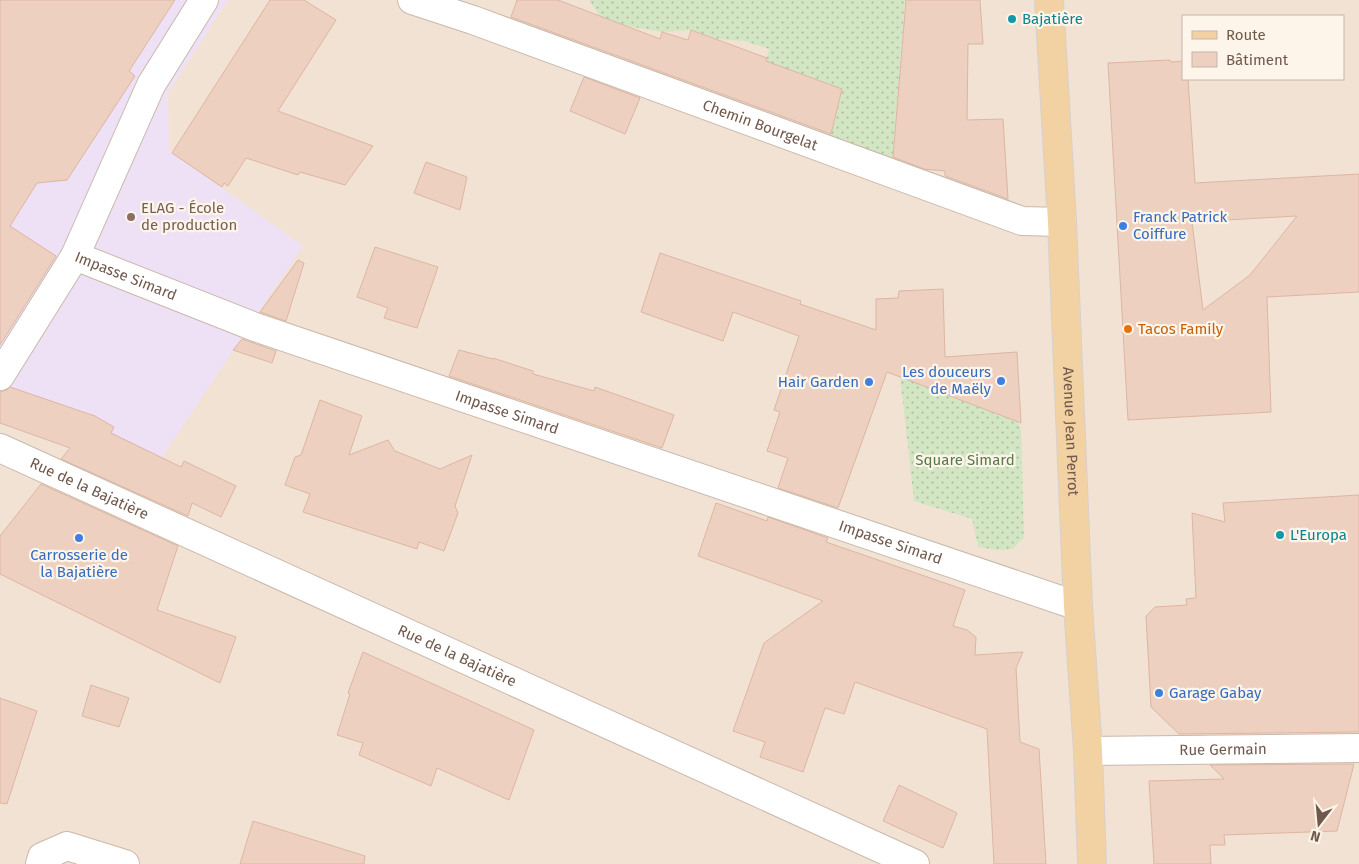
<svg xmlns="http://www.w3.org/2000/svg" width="1359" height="864" font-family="'Fira Sans',sans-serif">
<defs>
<pattern id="grass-dots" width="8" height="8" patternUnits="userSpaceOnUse" patternTransform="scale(1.25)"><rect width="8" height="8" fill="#d3e6c4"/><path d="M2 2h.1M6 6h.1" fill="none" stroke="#b0bda1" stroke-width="1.8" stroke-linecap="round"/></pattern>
</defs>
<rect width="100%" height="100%" fill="#faf1e4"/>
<!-- residential -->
<path fill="#f1e2d3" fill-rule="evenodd" d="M0,0h1359v864h-1359zM1183,16h160v63h-160z"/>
<!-- education -->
<path fill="#eee1f6" d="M0,0h228l-60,93 1,57 134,96 -141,211 -21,28 -73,-38 -68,-24z"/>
<!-- grass -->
<path fill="url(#grass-dots)" d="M589,0h316l-13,164 -63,-22 13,-53 -76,-27 3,-13 -25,-8 -27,-2 -26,-9 -29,2 -41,-7 -20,-7z
M900,376l118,46 3,7 3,109 -12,11 -15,1 -19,-3 -6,-28 -58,-18z"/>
<!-- building -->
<path fill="#edd0bf" stroke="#ddb6a1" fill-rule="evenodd" d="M0,0h175l-46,71 6,5 -68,104 -30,3 -27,43 46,30 -56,89z
M270,0h34l32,20 -58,91 95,35 -28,39 -45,-13 -2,3 -52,-17 -18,28 -4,-3 -2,4 -50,-34z
M517,0h41l102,39 2,-7 26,8 3,-10 76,28 -1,3 76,28 -11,45 -320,-117z
M906,0h74l3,44h-15l-1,76 36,-1 5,80 -63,-23v-5l-21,-2 -31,-12z
M1170,60l1,2 12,-1v18h5l7,104 164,-9v118l-92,5 4,115 -143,8 -20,-357zM1297,216l-47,59 -47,35 -11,-88z
M584,77l56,21 -15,36 -55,-23z
M426,162l41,15 -7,33 -46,-17z
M375,247l63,20 -21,61 -33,-10 4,-10 -31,-11z
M660,253l141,48 -1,3 76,26v-31l22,-1 1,-7 44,-2 2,68 72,-5 4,71 -134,-51 -49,136 -60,-20 10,-30 -21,-7 13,-39 -6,-2 25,-74 -66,-24 -10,29 -82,-29z
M298,260l6,3 -18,58 -26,-9z
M242,339l34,12 -4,12 -39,-13z
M459,350l34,9v-1l40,13v3l61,17 1,-4 79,28 -12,33 -213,-72z
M10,387l85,29 19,11 -3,6 70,34 3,-6 52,25 -15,31 -29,-14 -4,13 -127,-57 9,-11 -70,-25v-31l7,-2z
M320,400l42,16 -13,39 39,-15 7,11 45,18 32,-14 -17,51 3,7 -14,38 -25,-9 -2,7 -114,-37 7,-18 -25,-9 10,-28 6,-2z
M41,484l137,62 -21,64 79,27 -16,46 -220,-109v-38z
M1359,495v237l-180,2 -28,-27 -5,-91 9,-9 32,-2 -1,-6 10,-1 -4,-85 33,9 -2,-19z
M716,503l51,18 1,-4 60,21 -2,4 139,48 -12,36 14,4 9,7 -1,18 48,-3 -7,16 4,74 19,7 7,115h-52l-7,-135 -132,-47 -11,32 -19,-6 -22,64 -43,-15 5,-15 -32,-11 31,-88 59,-42 -125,-45z
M363,652l171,78 -25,70 -72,-32 -6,18 -72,-31 4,-12 -26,-8 13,-41 -2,-1z
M91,685l38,13 -10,29 -37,-11z
M0,698l37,13 -30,93 -7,-1z
M1354,764l-17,67 -113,4 1,10h-15l1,19h-57l-5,-83 75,-2 -14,-14z
M899,785l58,28 -14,35 -60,-27z
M253,821l112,35 -1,8h-124z"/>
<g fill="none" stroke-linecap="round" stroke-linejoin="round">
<!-- minor casing -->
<g stroke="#cab8ac" stroke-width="30">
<g id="minor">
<path id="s1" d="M412,0l61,20 549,201 40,1"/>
<path d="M75,256l76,-171 53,-85"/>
<path id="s2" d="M0,376l75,-120 180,71 823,279"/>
<path id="s3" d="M0,448l915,416"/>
<path id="s4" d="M1088,751l271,-3"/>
<path d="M40,864l2,-7 25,-11 58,18"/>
</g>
</g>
<!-- major casing -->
<g stroke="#d7d0cd" stroke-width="30">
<g id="major">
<path id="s5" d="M1049,0l13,222 16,384 10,145 4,113"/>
</g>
</g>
<!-- minor -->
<use href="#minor" stroke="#fff" stroke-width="28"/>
<!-- major -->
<use href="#major" stroke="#f2d2a3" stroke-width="28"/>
</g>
<!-- markers -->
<g fill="#0f9aa8" stroke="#fdf5ea" stroke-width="2">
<circle cx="1012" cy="19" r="5"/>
<circle cx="1280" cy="535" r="5"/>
</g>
<circle fill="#8d6e63" stroke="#fdf5ea" stroke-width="2" cx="131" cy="217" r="5"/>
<g fill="#3f7fe0" stroke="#fdf5ea" stroke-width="2">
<circle cx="1123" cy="226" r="5"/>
<circle cx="1001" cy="381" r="5"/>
<circle cx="869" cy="382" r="5"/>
<circle cx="79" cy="538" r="5"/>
<circle cx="1159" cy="693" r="5"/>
</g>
<circle fill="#e8710a" stroke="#fdf5ea" stroke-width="2" cx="1128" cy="329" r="5"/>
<g text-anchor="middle" stroke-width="4.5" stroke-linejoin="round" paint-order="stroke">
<!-- culture labels -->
<g font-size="15" fill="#0d838f" stroke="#fdf5ea" text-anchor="start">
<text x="1022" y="24">Bajatière</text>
<text x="1290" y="540">L'Europa</text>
</g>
<!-- street labels -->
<g font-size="15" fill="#70584c" stroke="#fdf5ea">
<text dy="5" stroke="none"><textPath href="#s1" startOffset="370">Chemin Bourgelat</textPath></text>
<text dy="5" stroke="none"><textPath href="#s2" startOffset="196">Impasse Simard</textPath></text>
<text dy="5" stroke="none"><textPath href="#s2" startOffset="601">Impasse Simard</textPath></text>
<text dy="5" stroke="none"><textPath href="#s5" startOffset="432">Avenue Jean Perrot</textPath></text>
<text dy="5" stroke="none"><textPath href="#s3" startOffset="98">Rue de la Bajatière</textPath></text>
<text dy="5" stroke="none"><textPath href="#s2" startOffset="1006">Impasse Simard</textPath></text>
<text dy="5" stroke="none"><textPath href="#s3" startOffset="502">Rue de la Bajatière</textPath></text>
<text dy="5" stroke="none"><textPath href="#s4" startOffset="135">Rue Germain</textPath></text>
</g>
<!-- education labels -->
<g font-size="15" fill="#785e54" stroke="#fdf5ea" text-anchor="start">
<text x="141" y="213">ELAG - École<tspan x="141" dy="17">de production</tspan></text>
</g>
<!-- shop labels -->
<g font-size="15" fill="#366cbe" stroke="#fdf5ea" text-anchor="start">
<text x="1133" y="222">Franck Patrick<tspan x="1133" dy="17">Coiffure</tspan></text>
<text x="991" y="377" text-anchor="end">Les douceurs<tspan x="991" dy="17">de Maëly</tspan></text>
<text x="859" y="387" text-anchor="end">Hair Garden</text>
<text x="79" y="560" text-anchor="middle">Carrosserie de<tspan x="79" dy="17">la Bajatière</tspan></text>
<text x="1169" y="698">Garage Gabay</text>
</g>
<!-- food labels -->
<g font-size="15" fill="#c56008" stroke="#fdf5ea" text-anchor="start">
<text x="1138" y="334">Tacos Family</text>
</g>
<!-- park labels -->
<g font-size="15" fill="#587a49" stroke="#fdf5ea">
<text x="965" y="465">Square Simard</text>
</g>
</g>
<!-- legend -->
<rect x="1182" y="15" width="162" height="65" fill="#fdf5ea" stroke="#c5b6ab"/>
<rect x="1192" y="31" width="25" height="8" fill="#f2d2a3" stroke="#c5b6ab"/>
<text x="1226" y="40" font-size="15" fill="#70584c">Route</text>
<rect x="1192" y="52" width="25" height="15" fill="#edd0bf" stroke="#c5b6ab"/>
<text x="1226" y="65" font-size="15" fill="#70584c">Bâtiment</text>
<!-- north arrow -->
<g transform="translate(1319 824) rotate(196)" stroke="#fdf5ea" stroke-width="4" paint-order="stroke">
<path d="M0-4L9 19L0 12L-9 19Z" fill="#70584c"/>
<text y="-8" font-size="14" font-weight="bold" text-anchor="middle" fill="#70584c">N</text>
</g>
</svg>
